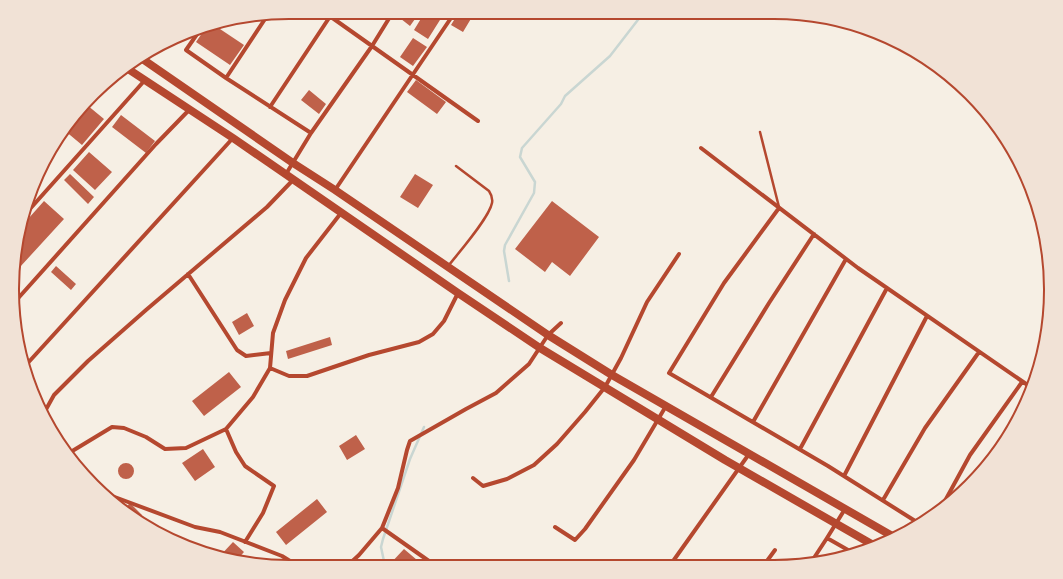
<svg xmlns="http://www.w3.org/2000/svg" width="1063" height="579" font-family="'PT Sans Narrow',sans-serif">
<rect width="100%" height="100%" fill="#f6efe4"/>
<g fill="none" stroke-linecap="round" stroke-linejoin="round">
<!-- stream -->
<path stroke="#c9d6d2" stroke-width="2.5" d="M509,281l-5,-30 1,-6 29,-52 1,-11 -15,-25 2,-9 39,-44 4,-8 45,-40 34,-44
M385,566l-4,-19 2,-8 27,-80 14,-32"/>
</g>
<!-- building -->
<path fill="#bf614a" d="M398,12h22l-10,14 -14,-11z
M425,12h20l-17,27 -14,-9z
M459,12h16l-12,20 -12,-7z
M214,25l30,20 -14,20 -34,-23 11,-16z
M413,38l14,9 -14,19 -13,-9z
M416,80l30,22 -9,12 -30,-22z
M309,90l17,14 -7,10 -18,-14z
M87,105l17,14 -22,26 -18,-15z
M121,115l34,26 -9,12 -34,-26z
M89,152l23,20 -17,18 -22,-20z
M70,174l24,23 -6,7 -24,-24z
M415,174l18,11 -15,23 -18,-11z
M44,201l20,18 -44,48 -3,-3 3,-36z
M552,201l47,36 -29,39 -18,-14 -7,10 -30,-23z
M56,266l20,18 -5,6 -20,-18z
M247,313l7,13 -15,9 -7,-13z
M330,337l2,8 -44,14 -2,-8z
M229,372l12,15 -37,29 -12,-15z
M356,435l9,14 -18,11 -8,-14z
M203,449l12,18 -20,14 -13,-18z
M118 471a8 8 0 1 1 16 0a8 8 0 1 1-16 0Z
M317,499l10,13 -41,33 -10,-13z
M130,503l12,12 -4,4 -13,-11z
M233,542l11,10 -8,9 -18,-3z
M404,549l13,11 -6,6h-21l-1,-1z
M274,559l7,7 -15,-1z"/>
<g fill="none" stroke-linecap="round" stroke-linejoin="round">
<!-- service -->
<path stroke="#b5482f" stroke-width="2.5" d="M760,132l19,75
M449,265c11,-14 40,-47 43,-62 1,-5 -1,-9 -3,-12l-33,-25"/>
<!-- minor -->
<path stroke="#b5482f" stroke-width="4" d="M324,12l154,109
M202,27l-16,23 40,28 85,55
M226,78l41,-62
M270,107l63,-95
M701,148l157,120 174,120
M286,174l25,-41 61,-87 21,-34
M335,190l120,-178
M779,208l-55,75 -55,90 159,93 92,58
M21,219l124,-139
M188,274l49,76 9,6 25,-3
M13,304l143,-160 34,-35
M26,365l207,-227
M270,368l19,8h18l62,-21 50,-13 14,-8 11,-13 14,-28
M711,397l58,-94 45,-69
M44,413l10,-18 34,-34 58,-51 121,-103 26,-27
M753,422l93,-163
M226,429l10,23 9,14 29,20 -11,27 -18,29
M800,449l87,-161
M69,453l43,-26 12,1 22,9 19,12 21,-1 40,-19 27,-32 17,-29 3,-35 12,-33 21,-42 35,-45
M844,476l83,-160
M473,478l10,8 24,-7 27,-14 23,-21 28,-32 20,-25 16,-29 26,-56 32,-48
M109,496h3l83,31 25,5 62,24 16,10
M883,500l42,-72 54,-76
M845,509l-18,29 28,16
M940,510l30,-55 52,-73
M555,527l20,13 10,-11 49,-69 32,-54
M382,528l54,38
M671,564l78,-110
M810,564l17,-26
M764,565l11,-15
M347,566l12,-11 23,-27 16,-40 9,-38 3,-9 56,-32 30,-16 33,-29 19,-29 13,-12"/>
<!-- primary -->
<path stroke="#b5482f" stroke-width="8" d="M141,58l152,105 42,27 213,145 64,40 282,162
M125,67l108,71 225,155 82,55 185,112 150,86"/>
</g>
<!-- crop -->
<path d="M0 0H1063V579H0ZM289 19H774A270 270 0 0 1 1044 289V290A270 270 0 0 1 774 560H289A270 270 0 0 1 19 290V289A270 270 0 0 1 289 19Z" fill="#f1e2d6" fill-rule="evenodd"/>
<path fill="none" stroke="#b5482f" stroke-width="2" d="M289 19H774A270 270 0 0 1 1044 289V290A270 270 0 0 1 774 560H289A270 270 0 0 1 19 290V289A270 270 0 0 1 289 19Z"/>
</svg>
